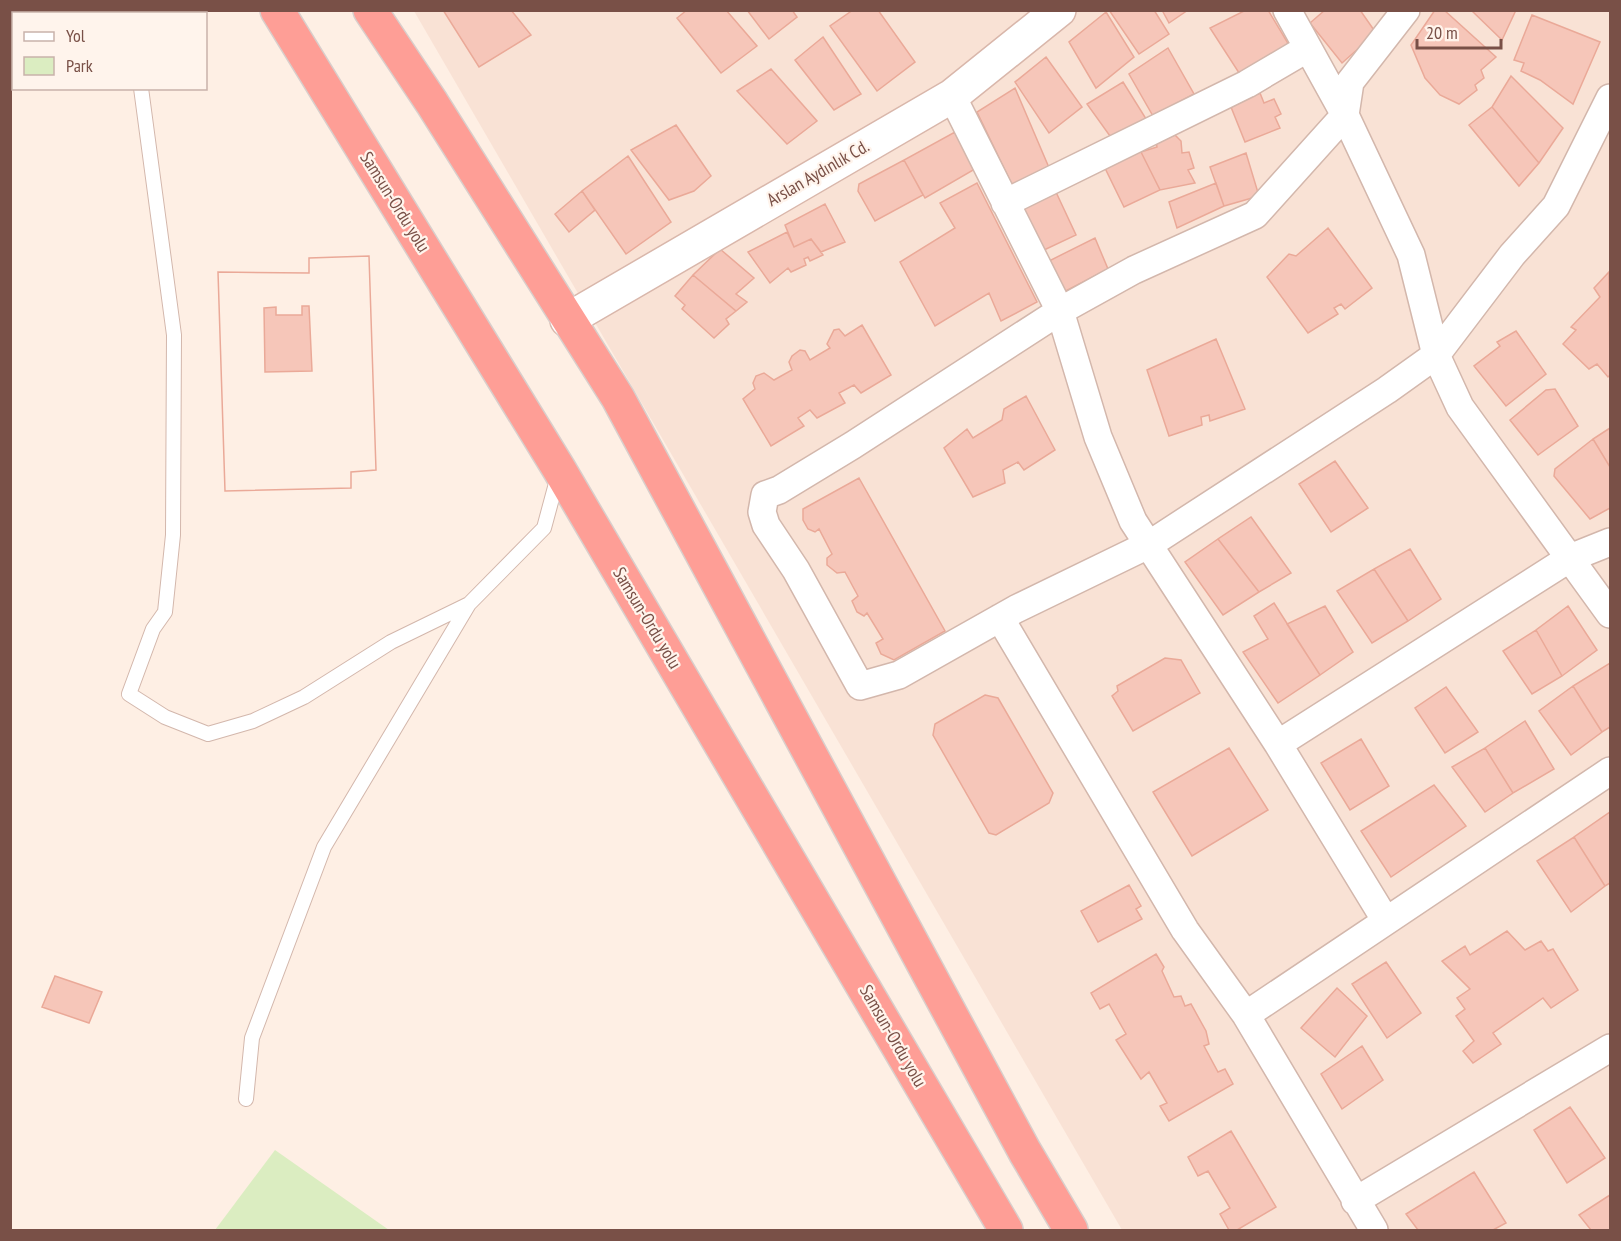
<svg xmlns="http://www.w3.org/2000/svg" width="1621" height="1241" font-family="'PT Sans Narrow',sans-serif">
<rect width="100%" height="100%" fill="#feefe4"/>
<!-- residential -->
<path fill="#f9e2d5" d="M414,11h1196v1219h-488z"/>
<!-- green -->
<path fill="#dbedc1" d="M275,1150l114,80h-174z"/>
<!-- building -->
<path fill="#f6c6b9" stroke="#eaa998" stroke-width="1.5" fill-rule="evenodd" d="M443,10h68l20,25 -52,32z
M687,10h39l31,36 -36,27 -44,-55z
M747,10h45l5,7 -28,22z
M853,10h25l37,52 -38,29 -47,-65z
M1109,10h45l15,24 -30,20z
M1162,10h26l-19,13z
M1246,10h22l21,35 -48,31 -31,-48z
M1325,10h35l16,23 -34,30 -32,-40z
M1435,10h9l52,47 -15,13 3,8 -9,7 2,5 -18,14 -19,-9 -15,-17 -14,-33z
M1471,10h45l-14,30z
M1106,12l28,45 -38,31 -27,-46z
M1532,15l68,27 -27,62 -33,-24 -19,-9 3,-8 -10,-3z
M823,37l38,57 -27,16 -39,-50z
M1168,48l26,46 -41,22 -24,-42z
M1046,57l36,50 -33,26 -34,-51z
M771,69l46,52 -30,23 -50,-53z
M1511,76l52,52 -24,35 -47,-56z
M1123,82l25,40 -33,21 -28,-39z
M1015,88l35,82 -35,21 -38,-79z
M1260,93l4,10 10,-4 7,15 -6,3 5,11 -35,14 -14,-35z
M1492,107l47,56 -20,23 -50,-61z
M676,125l35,51 -17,15 -25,9 -38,-50z
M955,132l20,37 -50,29 -21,-38z
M1175,135l6,6 1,12 7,-1 5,16 -6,2 7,13 -35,7 -19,-38 16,-5 -1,-6z
M1139,148l21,42 -36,17 -21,-43z
M1246,153l13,43 -35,10 -14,-39z
M628,156l43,66 -45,32 -44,-63z
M904,160l19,35 -48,26 -17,-30 1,-7z
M977,183l60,119 -36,19 -12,-28 -54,33 -35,-64 55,-34 -15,-25z
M1216,183l8,23 -47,22 -8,-26z
M1055,190l21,45 -34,16 -21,-43z
M582,191l13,19 -26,22 -14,-18z
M825,204l20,38 -24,10 -10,-13 -17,8 -9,-22z
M1328,228l44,60 -27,21 -4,-5 -7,4 4,6 -30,19 -41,-56 22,-23 7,2z
M787,232l7,15 17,-8 12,16 -13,6 -2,-4 -4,2 2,6 -15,7 -3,-4 -18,15 -22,-31z
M1095,238l13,31 -48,25 -15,-31z
M720,249l34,29 -18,16 11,8 -11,9 -43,-36z
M369,256l7,214 -25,2v16l-126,3 -7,-219 91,1v-15zM302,306h7l3,65 -47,1 -1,-64 12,-1v8h26z
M369,256l7,214 -25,2v16l-126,3 -7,-219 91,1v-15z
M1609,272l1,103 -2,2 -11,-13 -8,5 -26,-25 13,-14 -5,-3 29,-30 -6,-9z
M693,275l43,36 -10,8 3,5 -15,14 -32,-29 3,-4 -10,-9z
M862,325l29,50 -30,18 -7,-8 -15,8 6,10 -28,15 -7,-8 -12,8 6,8 -33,20 -28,-47 12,-10 -2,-6 3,-7 8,-3 10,7 18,-10 -3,-8 3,-6 8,-6 5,1 5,9 20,-12 -3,-4 7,-14 5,-1 6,7z
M1516,331l30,43 -40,32 -32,-40 26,-20 -3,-4z
M1216,339l29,70 -35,12 -1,-6 -8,2 1,8 -33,11 -22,-66z
M1555,389l23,37 -40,29 -28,-35 36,-30z
M1026,396l29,54 -31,20 -6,-8 -15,8 2,13 -32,14 -29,-49 23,-19 6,9 29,-18 2,-11z
M1610,428v39l-17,-28z
M1593,439l17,28v41l-20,11 -36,-43 1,-7z
M1335,461l33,47 -37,24 -32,-48z
M859,478l86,153 -51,29 -13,-6 -5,-11 7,-4 -16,-26 -3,3 -7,-4 -5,-11 6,-5 -13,-24 -8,1 -10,-8v-7l5,-4 -13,-25 -4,3 -7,-3 -5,-9v-11z
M1251,517l40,56 -32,19 -41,-53z
M1218,539l41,53 -36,23 -38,-53z
M1410,549l31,50 -33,22 -34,-52z
M1374,569l34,52 -36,22 -35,-52z
M1274,603l46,72 -42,28 -35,-51 25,-13 -14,-23z
M1325,606l28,46 -33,23 -33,-51z
M1568,606l29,44 -35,26 -26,-46z
M1536,630l26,46 -30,18 -29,-43z
M1165,658l16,2 19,33 -67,38 -21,-35 6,-5 -1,-5z
M1610,663v64l-8,5 -29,-46z
M1573,686l29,46 -31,23 -32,-44z
M1446,687l32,45 -33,21 -30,-45z
M985,695l13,3 55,95 -4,10 -53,32 -7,-2 -56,-98 2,-11z
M1525,721l29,48 -41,24 -28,-45z
M1361,739l28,47 -39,24 -29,-47z
M1229,748l39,62 -76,46 -39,-64z
M1485,748l28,45 -28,19 -33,-45z
M1434,785l32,41 -75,51 -30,-46z
M1610,812v71l-5,3 -31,-49z
M1574,837l31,49 -34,26 -34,-51z
M1129,885l12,21 -5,3 6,10 -44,23 -17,-31z
M1507,931l18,19 16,-9 7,10 5,-2 25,41 -27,18 -8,-10 -50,35 8,11 -28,19 -10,-12 11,-10 -18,-25 9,-7 -8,-11 13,-9 -28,-28 23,-15 5,9z
M1156,954l8,13 -2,4 12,26 7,-1 4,10 6,-2 15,27 3,13 -5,2 14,26 7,-3 8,15 -64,37 -9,-15 7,-3 -18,-31 -8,7 -25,-39 10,-6 -17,-30 -9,5 -9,-16z
M1386,962l35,51 -34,25 -35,-54z
M55,976l47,16 -13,31 -47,-16z
M1337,988l30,28 -32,41 -34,-29z
M1362,1046l21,34 -41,29 -21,-35z
M1570,1107l35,51 -38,25 -33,-53z
M1231,1131l45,76 -39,23h-8l-9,-16 10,-6 -22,-37 -10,5 -10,-19z
M1474,1172l32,51 -13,7h-75l-12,-16z
M1610,1195v35h-19l-12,-15z"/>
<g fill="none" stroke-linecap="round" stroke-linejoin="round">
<!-- lane casing -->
<g stroke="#d3b7ac" stroke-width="16">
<path id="lane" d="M132,10v4
M141,88l33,247 -1,200 -8,77 -12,17 -24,65 36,23 43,17 45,-13 51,-24 87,-55 78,-38
M246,1099l6,-61 72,-191 145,-243 75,-76 14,-52"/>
</g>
<!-- street casing -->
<g stroke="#d3b7ac" stroke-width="30">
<path id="street" d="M1287,10l58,105 66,140 25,100 24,52 150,207
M1406,10l-56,72 -5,33 -90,100 -121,55 -74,41 -207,134 -74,45 -14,5 -3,17 4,13 30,45 64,116 39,-11 117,-66 134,-65 237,-154 49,-35 76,-100 44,-49 54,-108
M952,96l108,215 38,126 35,84 145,223 108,177
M1005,203l242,-119 61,-36
M1000,618l185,312 61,85 128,215
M1278,744l292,-186 40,-16
M1246,1015l364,-244
M1355,1201l255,-153"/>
</g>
<!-- secondary casing -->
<g stroke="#d9b7ab" stroke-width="36">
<path id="secondary" d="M567,320l385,-224 107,-86"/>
</g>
<!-- highway casing -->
<g stroke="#d9cecb" stroke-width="36">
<path id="highway" d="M277,10l282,459 447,761
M370,10l62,93 186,295 407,754 46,78"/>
</g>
<!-- lane -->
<use href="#lane" stroke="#fff" stroke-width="14"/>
<!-- street -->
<use href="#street" stroke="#fff" stroke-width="27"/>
<!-- secondary -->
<use href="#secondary" stroke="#fff" stroke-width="33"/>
<!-- highway -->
<use href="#highway" stroke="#fe9e96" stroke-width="33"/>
</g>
<g text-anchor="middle" stroke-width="4.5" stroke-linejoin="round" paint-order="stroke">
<!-- street labels -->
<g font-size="18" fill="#795047" stroke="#fff4ec">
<text transform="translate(818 173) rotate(-30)" y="6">Arslan Aydınlık Cd.</text>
<text transform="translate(395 202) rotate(58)" y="6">Samsun-Ordu yolu</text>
<text transform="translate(647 618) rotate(59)" y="6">Samsun-Ordu yolu</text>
<text transform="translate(893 1036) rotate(60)" y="6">Samsun-Ordu yolu</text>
</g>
</g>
<!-- border -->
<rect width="1621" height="1241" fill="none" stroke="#795047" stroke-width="24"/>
<!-- legend -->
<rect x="12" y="12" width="195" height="78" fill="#fff4ec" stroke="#c9b2aa" stroke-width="1.5"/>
<rect x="24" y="32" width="30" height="9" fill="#ffffff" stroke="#c9b2aa" stroke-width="1.5"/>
<text x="66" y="42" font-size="18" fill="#795047">Yol</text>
<rect x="24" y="57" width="30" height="18" fill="#dbedc1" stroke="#c9b2aa" stroke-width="1.5"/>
<text x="66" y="72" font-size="18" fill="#795047">Park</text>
<!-- scale -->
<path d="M1417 39v9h84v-9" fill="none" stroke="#795047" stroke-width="3"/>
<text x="1426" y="39" font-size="18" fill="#795047" stroke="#fff4ec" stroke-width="4.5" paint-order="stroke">20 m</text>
</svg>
